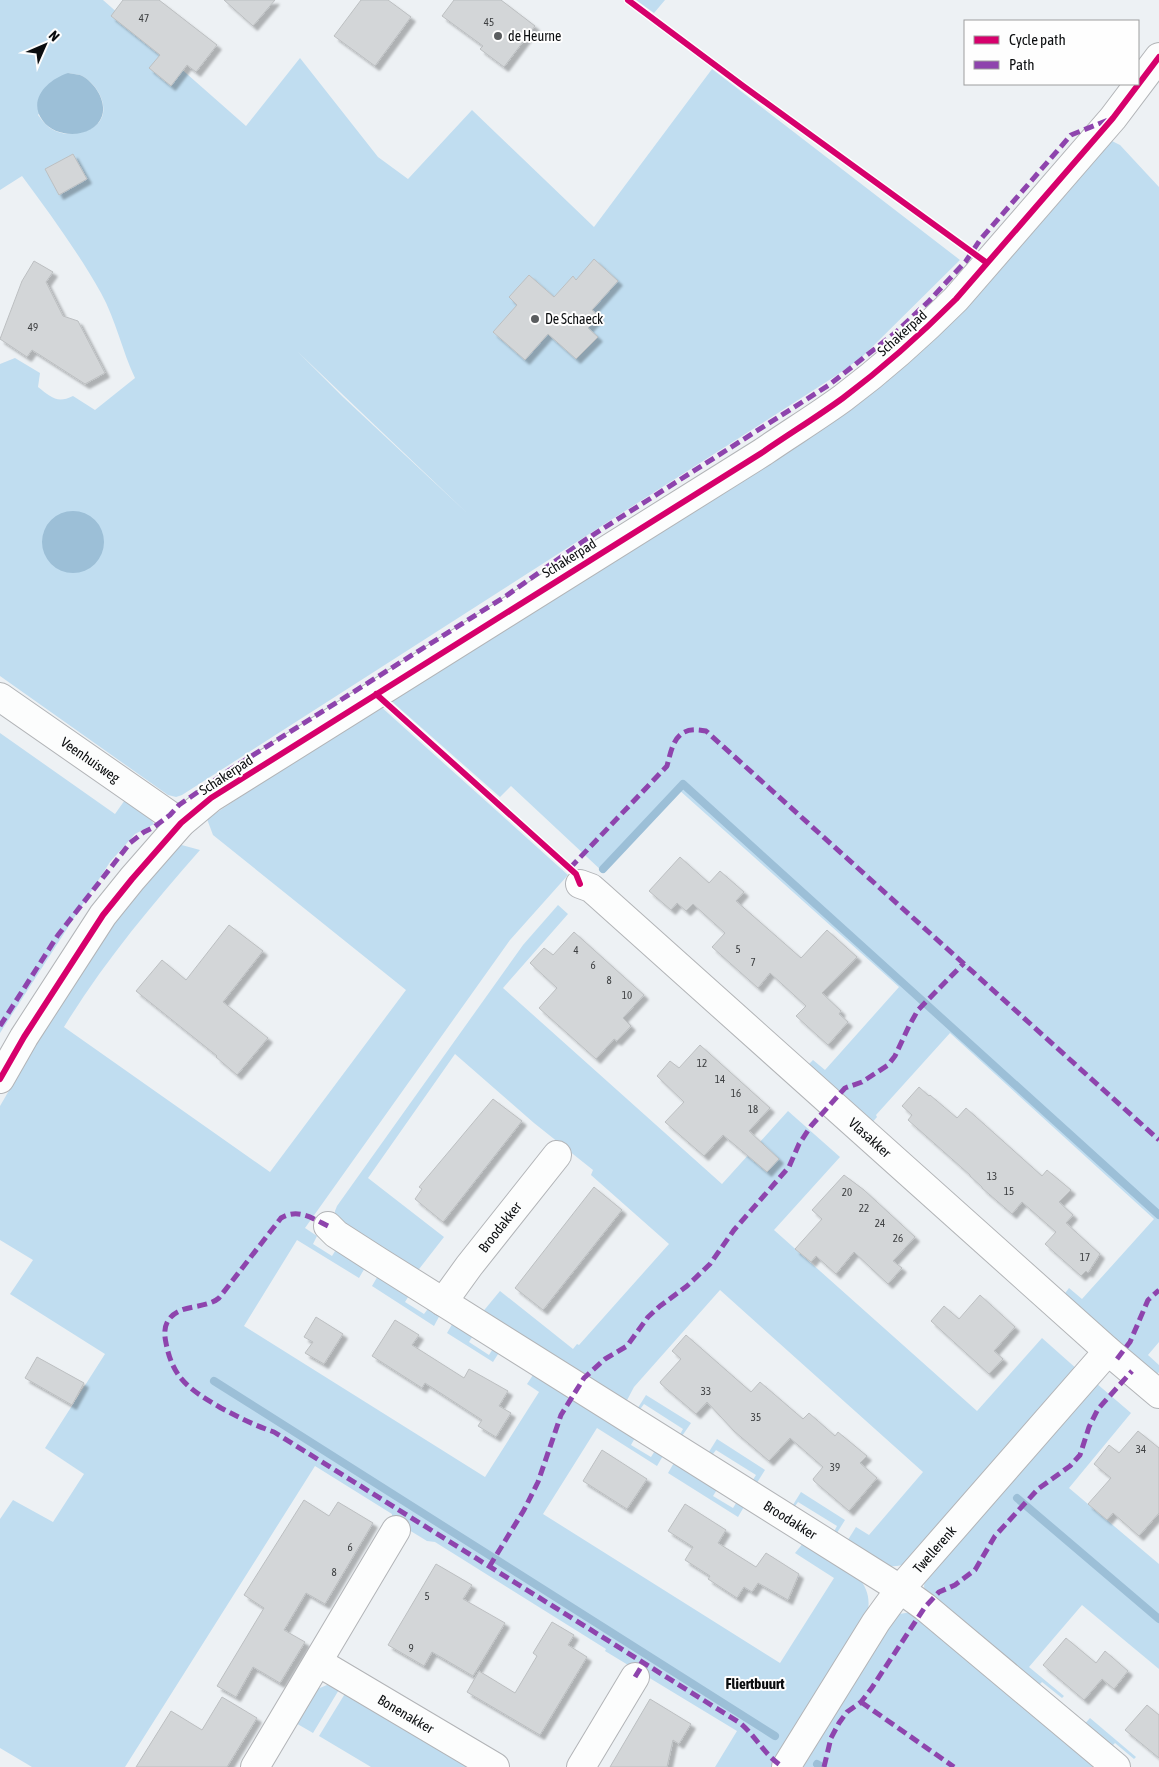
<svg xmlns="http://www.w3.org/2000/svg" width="1159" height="1767" font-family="'Asap Condensed',sans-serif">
<defs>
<filter id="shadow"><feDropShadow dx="4.5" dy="4.5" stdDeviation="1" flood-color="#0004"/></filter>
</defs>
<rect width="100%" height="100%" fill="#edf1f4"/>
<!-- green -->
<path fill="#c0ddf0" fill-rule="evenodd" d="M0,0h103l143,126 54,-68 78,99 30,22 64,-69 122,117 118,-158 248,191 -98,97 -28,20 -652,418 -6,2 -8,-2 -168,-119v-312l15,-6 25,15 -2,14c13,10 19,17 35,9l22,14 40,-32c-13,-27 -19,-58 -34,-85 -23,-41 -51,-79 -79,-117l-22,14zM68,73c4,1 8,1 12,2 14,6 28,26 22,42 -6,15 -30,20 -44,15 -9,-3 -15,-10 -20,-17zM298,352l169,161 -124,-116z
M636,0h29l-11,13z
M1110,140l10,5 39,42v1155l-11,13 11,10v7l-3,4 -93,-80 6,-8 13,11 72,-80 -204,-186 -74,82 1,2 -7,8 -64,-58 7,-7 12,10 74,-83 -221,-198 -75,83 -92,-86 -11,11 -111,-98 410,-262z
M379,705l189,170 -58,65 -205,288 12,8 -4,8 19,12 5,-8 29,18 -7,12 -62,-38 -53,86 241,151 54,-85 -12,-8 8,-12 101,64 -5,9 20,12 5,-8 8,5 -7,12 -60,-38 -54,86 237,149 54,-85 -39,-25 9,-11 54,35c11,13 13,25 8,42l-92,148h-59l22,-36 -132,-80 1,-2 -171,-107 -8,-1 -18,-11 1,-3 -18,-10v-3l-77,-48 -190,301h-93l-32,-19v-229l13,-19 40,22 31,-48 -39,-26 60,-94 -95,-60 23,-34 -33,-20v-134l50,-86 66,-105 62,-71 22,6c-49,56 -97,113 -136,177l206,145 136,-182 -193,-155 -6,-16z
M0,733l115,81 12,-17 22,19 5,8 -19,10 -25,28 -110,171z
M558,905l10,9 -65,74 219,196 66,-73 52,46 -66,73 203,181 65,-73 36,32 -168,192c-26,13 -43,-6 -64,-19l10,-16 13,8 54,-63 -203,-182 -86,97 -9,17 -144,-90 19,-23 73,58 4,-5 2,1 90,-101 -78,-69 2,-5 -59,-47 -79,-69 -87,124 76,59 -28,36 -81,-56v-6l2,-5 186,-261z
M379,1274l31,20 -5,8 19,12 6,-8 11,7 -7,13 -62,-40z
M454,1321l20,13 -5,8 20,13 5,-8 6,4 -7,11 -46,-29z
M1096,1383l35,30 -62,75 90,76v105l-77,-64 -53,62 35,29 -2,2 -20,-16 -7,7 -107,-91 -4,-11 1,-12z
M646,1395l45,28 -11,16 -2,-1 5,-9 -39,-25 -6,8 -2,-1z
M717,1439l48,31 -10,16 -4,-3 5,-8 -40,-25 -6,8 -3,-3z
M675,1461l43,27 -5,8 20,12 5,-8 7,5 -7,12 -70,-44z
M801,1492l44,28 -10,16 -3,-1 5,-9 -39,-24 -5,7 -2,-1z
M912,1612l191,155h-305l93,-147 8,-6z
M327,1685l13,3 -27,45 -19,-11 21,-32z
M346,1692l127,75h-102l-52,-31z
M1090,1718l46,39 -2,2 -19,-16 -7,7 -27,-22z"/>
<!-- water -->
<path fill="#9cbfd7" d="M68,73c4,1 8,1 12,2 14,6 27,26 22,41 -8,23 -46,23 -59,5 -16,-21 4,-41 25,-48z
M42 542a31 31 0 1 1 62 0a31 31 0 1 1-62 0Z"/>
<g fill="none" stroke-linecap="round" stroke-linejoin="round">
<!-- stream -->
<path stroke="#9cbfd7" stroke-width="8" d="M603,869l80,-85 476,431
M214,1381l561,355
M1017,1498l142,121
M817,1764l5,3"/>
</g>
<!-- building -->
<path fill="#d3d6d8" stroke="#bcbfc1" filter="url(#shadow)" d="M123,0h36l58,45 -21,27 -9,-7 -16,21 -22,-18 11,-13 -49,-39z
M224,0h51l-22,26z
M361,0h27l23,17 -36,49 -41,-30z
M454,0h47l34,26 -31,41 -24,-18 3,-3 -41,-30z
M73,154l14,25 -28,16 -14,-26z
M594,259l24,22 -26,29 7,6 -11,12 10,9 -22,22 -28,-25 -23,26 -32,-28 24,-27 -8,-8 20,-22 25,22 19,-21 3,4z
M34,261l19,11 -7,10 17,34 15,5 2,4 25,48 -20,11 -53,-34 -5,7 -27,-18 22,-58z
M680,857l29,26 11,-12 24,21 -8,9 65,57 26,-28 30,27 -35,36 19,18 -2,3 9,8 -20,23 -32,-29 10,-10 -36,-33 -12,15 -46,-41 13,-14 -32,-29 -7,7 -9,-8 -6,7 -22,-19z
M229,925l34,26 -40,51 45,36 -31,37 -21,-18 1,-1 -81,-65 26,-31 24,20z
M574,932l70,63 -21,23 8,8 -14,15 -3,-2 -18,20 -57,-51 18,-20 -27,-25 14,-15 9,7z
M700,1045l70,63 -21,23 30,28 -12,13 -44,-37 -19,21 -39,-34 19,-20 -27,-26 13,-15 9,7z
M919,1087l10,9 1,-1 27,23 9,-10 76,68 5,-6 24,20 -12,12 14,13 -7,8 34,31 -12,19 -2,-2 -5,5 -36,-32 11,-12 -34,-30 -10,12 -30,-26v-1l-12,-11v-1l-62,-55 4,-5 -10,-9z
M493,1099l29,22 -79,101 -28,-23 7,-10 -3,-2z
M844,1175l20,15 51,47 -22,24 9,7 -14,16 -34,-32 -18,22 -20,-18 -5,6 -16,-13 27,-30 -10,-9z
M594,1187l28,23 -79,100 -28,-22z
M980,1295l35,32 -21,24 9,8 -14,15 -58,-53 13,-15 15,13z
M316,1317l27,17 -19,30 -19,-11 8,-11 -9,-5z
M395,1320l24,15 -7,10 52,33 5,-9 39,22 -9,15 12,7 -15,24 -18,-11 4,-6 -57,-37 -3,5 -50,-32z
M686,1335l65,57 9,-10 43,37 6,-6 26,23 3,-4 29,24 -7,7 17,15 -28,33 -35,-30 -1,-2 10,-12 -33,-29 -21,23 -35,-30 -27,-29 -11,12 -35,-30 -1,-2 21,-23 -9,-8z
M37,1357l47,26 -12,22 -47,-27z
M1138,1431l21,17v65l-20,23 -26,-23 -6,7 -19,-16 23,-26 -17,-14 15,-19 10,8z
M602,1450l45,29 -20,30 -44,-28z
M304,1500l25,16 9,-14 35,21 -48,81 -19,-11 -22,37 21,12 -25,41 -27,-16 -17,30 -19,-11 47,-78 -20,-13z
M685,1504l41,26 -8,13 38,24 10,-14 33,21 -11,26 -30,-17 -6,9 -8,-5 -7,11 -29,-19 2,-3 -25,-16 8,-13 -25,-16z
M436,1564l36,21 -9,14 42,24 -32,53 -41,-24 -8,14 -36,-21z
M552,1622l22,13 -6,10 19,12 -47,78 -73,-43 12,-21 36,22 22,-37 -4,-3z
M1066,1638l30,25 9,-12 23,20 -14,18 -12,-10 -18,21 -41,-35z
M222,1697l35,21 -30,49h-91l35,-56 31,19z
M650,1699l41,25 -12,20 -6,-4 -6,27h-57z
M1147,1705l12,10v43l-34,-28z"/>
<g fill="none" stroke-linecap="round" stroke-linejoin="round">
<!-- minor casing -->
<g stroke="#b2b4b7" stroke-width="30">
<g id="minor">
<path id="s1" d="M0,697l181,126"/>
<path id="s2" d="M580,884l11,4 8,7 509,456 51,43"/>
<path d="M0,1079l24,-42 79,-122 29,-36 49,-56 30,-25 552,-346c26,-18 54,-35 80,-54 40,-30 77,-63 113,-99l157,-181 46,-61"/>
<path id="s3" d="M328,1226l8,8 42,27 522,328 25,18 191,160"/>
<path id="s4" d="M443,1302l26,-36 88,-111"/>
<path id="s5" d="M318,1662l177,105"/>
<path d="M255,1767l141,-237"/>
<path d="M581,1767l54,-90"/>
<path id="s6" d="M786,1767l90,-145 24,-33 208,-238"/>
</g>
</g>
<!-- minor -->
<use href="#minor" stroke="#fcfdfd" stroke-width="28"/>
<!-- quiet -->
<path stroke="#8e44ad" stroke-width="5" stroke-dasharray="10 5" stroke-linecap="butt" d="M570,868l97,-102c6,-24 10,-41 39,-35l453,409
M0,1026l58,-91 72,-92 14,-11 10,-5 16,-12 9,-10 52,-36 275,-173 79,-56 244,-155 66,-52 34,-32 37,-40 14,-21 91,-105 37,-15
M328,1226c-16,-8 -30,-18 -47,-8l-62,80c-13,11 -38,6 -49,20 -6,7 -6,16 -4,25 7,37 25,47 55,65 19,10 33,17 53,24l466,291c17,14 23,31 43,44
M1117,1359l13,-17 18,-42 11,-10
M489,1567l35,-57 14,-28 23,-67 23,-37 21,-19 22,-13 21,-29 12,-11 27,-20 23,-22 24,-34 55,-63 10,-23 12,-18 34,-38 17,-6 26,-17 7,-9 14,-30 9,-16 46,-47
M635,1677l8,-13
M861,1702l93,65
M824,1767l7,-29 8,-15 8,-11 14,-10 10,-13 54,-82 14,-15 16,-7 20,-15 20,-34 43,-47 32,-23 10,-11 9,-28 9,-18 34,-38"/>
<!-- cycleway casing -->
<g stroke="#fefefe" stroke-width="9">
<path id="cycleway" d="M628,0l115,86 244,177
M376,694l200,180 4,10
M0,1079l24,-42 79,-122 29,-36 49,-56 30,-25 552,-346c26,-18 54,-35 80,-54 40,-30 77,-63 113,-99l157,-181 46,-61"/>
</g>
<!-- cycleway -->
<use href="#cycleway" stroke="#d6006c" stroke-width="6"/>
</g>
<!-- markers -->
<g fill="#5a5d5f" stroke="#fefefe" stroke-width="2">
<circle cx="498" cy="36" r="5"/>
<circle cx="535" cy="319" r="5"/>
</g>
<g text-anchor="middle" stroke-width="4" stroke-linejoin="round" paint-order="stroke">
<!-- number labels -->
<g font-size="11" fill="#3d3f41">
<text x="144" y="22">47</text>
<text x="489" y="26">45</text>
<text x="33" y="331">49</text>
<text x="738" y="953">5</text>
<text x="576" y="954">4</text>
<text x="753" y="966">7</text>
<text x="593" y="969">6</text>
<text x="609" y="984">8</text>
<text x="627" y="999">10</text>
<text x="702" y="1067">12</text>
<text x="720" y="1083">14</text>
<text x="736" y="1097">16</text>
<text x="753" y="1113">18</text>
<text x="992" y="1180">13</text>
<text x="1009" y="1195">15</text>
<text x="847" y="1196">20</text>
<text x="864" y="1212">22</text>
<text x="880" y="1227">24</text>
<text x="898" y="1242">26</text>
<text x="1085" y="1261">17</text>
<text x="706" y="1395">33</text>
<text x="756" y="1421">35</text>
<text x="1141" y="1453">34</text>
<text x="835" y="1471">39</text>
<text x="350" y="1551">6</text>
<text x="334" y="1576">8</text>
<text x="427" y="1600">5</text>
<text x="411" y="1652">9</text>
</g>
<!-- poi labels -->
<g font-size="14" fill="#0b0d0f" stroke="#fefefe" text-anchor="start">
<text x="508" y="41">de Heurne</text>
<text x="545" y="324">De Schaeck</text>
</g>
<!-- street labels -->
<g font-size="14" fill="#0b0d0f" stroke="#fefefe">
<text transform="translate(902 333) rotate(-42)" y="5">Schakerpad</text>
<text transform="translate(569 558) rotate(-32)" y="5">Schakerpad</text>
<text dy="5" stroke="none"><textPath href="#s1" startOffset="110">Veenhuisweg</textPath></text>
<text transform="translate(226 775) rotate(-33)" y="5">Schakerpad</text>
<text dy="5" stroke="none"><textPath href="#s2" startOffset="386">Vlasakker</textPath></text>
<text dy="5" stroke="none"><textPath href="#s4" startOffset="94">Broodakker</textPath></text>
<text dy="5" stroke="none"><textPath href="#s3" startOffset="548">Broodakker</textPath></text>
<text dy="5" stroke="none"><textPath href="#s6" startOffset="264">Twellerenk</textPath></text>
<text dy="5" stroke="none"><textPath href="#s5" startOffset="102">Bonenakker</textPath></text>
</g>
<!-- neighbourhood labels -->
<g font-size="15" font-weight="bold" fill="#0b0d0f" stroke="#fefefe">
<text x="755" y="1689">Fliertbuurt</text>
</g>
</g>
<!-- legend -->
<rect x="964" y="20" width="175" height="65" fill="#fefefe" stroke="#9d9e9e"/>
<rect x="974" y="36" width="25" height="8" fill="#d6006c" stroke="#9d9e9e"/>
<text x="1009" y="45" font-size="15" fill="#0b0d0f">Cycle path</text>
<rect x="974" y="61" width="25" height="8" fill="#8e44ad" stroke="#9d9e9e"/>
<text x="1009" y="70" font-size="15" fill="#0b0d0f">Path</text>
<!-- north arrow -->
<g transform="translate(45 45) rotate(45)" stroke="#fefefe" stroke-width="4" paint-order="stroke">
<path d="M0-4L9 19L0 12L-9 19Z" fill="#0b0d0f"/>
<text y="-8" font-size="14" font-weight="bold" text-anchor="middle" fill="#0b0d0f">N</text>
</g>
</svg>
